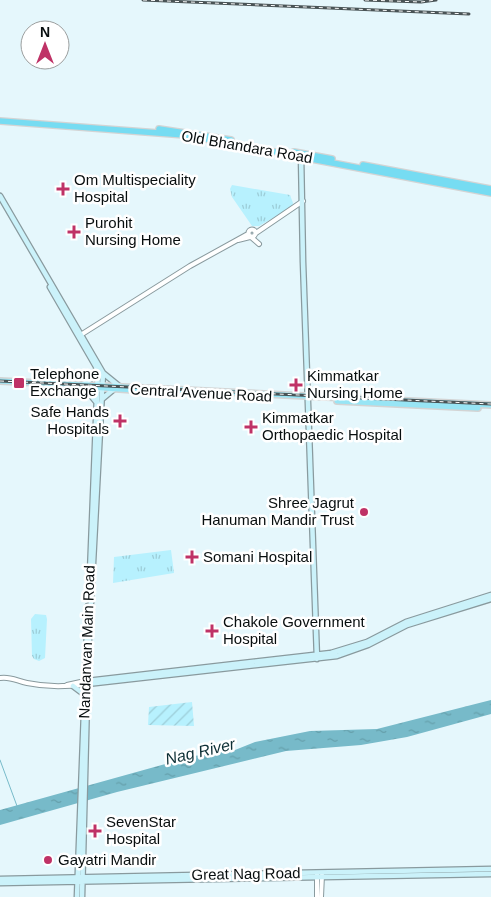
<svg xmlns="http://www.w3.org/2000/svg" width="491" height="897" font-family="Arial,sans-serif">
<defs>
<pattern id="park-tufts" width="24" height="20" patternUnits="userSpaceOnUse" patternTransform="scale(1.25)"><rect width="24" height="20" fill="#b7f1fe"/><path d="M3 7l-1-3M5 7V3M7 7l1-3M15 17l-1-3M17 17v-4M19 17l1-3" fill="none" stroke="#9ccdd8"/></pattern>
<pattern id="garden-furrows" width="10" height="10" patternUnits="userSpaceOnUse" patternTransform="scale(1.25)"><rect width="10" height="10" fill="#b7f1fe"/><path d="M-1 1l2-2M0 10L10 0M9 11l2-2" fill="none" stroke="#9ccdd8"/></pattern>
<pattern id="water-ripples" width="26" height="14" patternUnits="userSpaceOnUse" patternTransform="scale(1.25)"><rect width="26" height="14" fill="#77bac9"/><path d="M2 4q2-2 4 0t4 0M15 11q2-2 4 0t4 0" fill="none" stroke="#659fab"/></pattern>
</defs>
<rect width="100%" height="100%" fill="#e5f7fc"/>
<!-- park -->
<path fill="url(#park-tufts)" d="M232,185l58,10 3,8 -1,4 -33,19h-7l-20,-29 -2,-8z
M171,550l3,23 -61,10 1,-26z
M35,614l11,1 1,4 -2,39 -6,3 -5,-2 -2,-3 -1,-37z"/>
<!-- garden -->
<path fill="url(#garden-furrows)" d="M192,702l2,24 -46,-1 1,-18z"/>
<!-- water -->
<path fill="url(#water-ripples)" d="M491,700v14l-84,23 -46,8 -75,6 -169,41 -117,33v-15l194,-54 41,-6 20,-8 55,-11 67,-2z"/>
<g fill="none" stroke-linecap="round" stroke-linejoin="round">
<!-- stream -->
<path stroke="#77bac9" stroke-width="1" d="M0,760l17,46"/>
<!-- tertiary casing -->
<g stroke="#899a9e" stroke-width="6">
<path id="tertiary" d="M248.5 233a3.5 3.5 0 1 1 7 0a3.5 3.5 0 1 1-7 0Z
M256,233l47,-32
M251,237l8,7
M238,240l12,-3
M79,336l111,-70 58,-32
M0,678c10,-2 17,3 27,5 19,4 39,4 58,1
M67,685l18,-4
M317,897v-23
M321,897l1,-22"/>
</g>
<!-- secondary casing -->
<g stroke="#899a9e" stroke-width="7">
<path id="secondary" d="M301,155l2,107 14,397
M0,196l103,177 -15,285 -6,239
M50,287l48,83 -9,228
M103,373l16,13
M84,384l8,-6 5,-10
M84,387l14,17
M102,399l12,-10
M87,681l244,-28 36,-11 39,-20 85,-27
M87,684l250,-28 31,-11 39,-20 84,-26
M73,686l12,9
M0,879l491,-10
M0,883l491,-9
M77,897l11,-291"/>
</g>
<!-- primary casing -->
<g stroke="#d3d4d4" stroke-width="8">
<path id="primary" d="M0,381l491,24
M90,387l58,4
M337,401l141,7"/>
</g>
<!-- trunk casing -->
<g stroke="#d3d4d4" stroke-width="8">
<path id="trunk" d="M0,121l185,14 306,58
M159,129l72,11
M294,152l38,7
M363,165l128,24"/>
</g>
<!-- tertiary -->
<use href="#tertiary" stroke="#fff" stroke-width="4"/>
<!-- secondary -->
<use href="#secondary" stroke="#cbf2fa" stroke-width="4.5"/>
<!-- primary -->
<use href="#primary" stroke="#98e5f5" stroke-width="5"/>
<!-- trunk -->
<use href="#trunk" stroke="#76dcf2" stroke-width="5.5"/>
<!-- rail casing -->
<g stroke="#495355" stroke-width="3">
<path id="rail" d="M143,0l326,14
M365,0l56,2 15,-2
M0,381l491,23"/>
</g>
<!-- rail -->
<use href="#rail" stroke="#fff" stroke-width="1" stroke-dasharray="4" stroke-linecap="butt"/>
</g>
<!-- markers -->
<g fill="#bf3266" stroke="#fff" stroke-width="2">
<path d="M60.5 181.5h5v5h5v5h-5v5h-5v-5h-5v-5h5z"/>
<path d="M71.5 224.5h5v5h5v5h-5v5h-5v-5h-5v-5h5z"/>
<rect x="13" y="377" width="12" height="12" rx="2.5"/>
<path d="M293.5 377.5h5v5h5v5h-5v5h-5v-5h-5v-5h5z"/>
<path d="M117.5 413.5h5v5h5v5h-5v5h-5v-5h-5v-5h5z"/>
<path d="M248.5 419.5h5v5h5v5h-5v5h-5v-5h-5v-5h5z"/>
<circle cx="364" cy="512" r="5"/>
<path d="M189.5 549.5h5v5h5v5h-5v5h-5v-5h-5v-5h5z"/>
<path d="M209.5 623.5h5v5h5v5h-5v5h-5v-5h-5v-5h5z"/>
<path d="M92.5 823.5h5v5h5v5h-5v5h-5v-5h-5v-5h5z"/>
<circle cx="48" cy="860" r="5"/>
</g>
<g text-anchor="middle" stroke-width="5" stroke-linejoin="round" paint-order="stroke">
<!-- street labels -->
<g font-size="15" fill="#080e0f" stroke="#fff">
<text transform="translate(247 147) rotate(10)" y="5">Old Bhandara Road</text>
<text transform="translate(201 393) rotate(3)" y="5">Central Avenue Road</text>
<text transform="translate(87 642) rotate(-88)" y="5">Nandanvan Main Road</text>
<text transform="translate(246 874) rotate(-1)" y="5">Great Nag Road</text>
</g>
<!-- poi labels -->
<g font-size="15" fill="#080e0f" stroke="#fff" text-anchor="start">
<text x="74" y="185">Om Multispeciality<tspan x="74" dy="17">Hospital</tspan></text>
<text x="85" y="228">Purohit<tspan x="85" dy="17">Nursing Home</tspan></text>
<text x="30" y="379">Telephone<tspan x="30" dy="17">Exchange</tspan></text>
<text x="307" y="381">Kimmatkar<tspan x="307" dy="17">Nursing Home</tspan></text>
<text x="109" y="417" text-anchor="end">Safe Hands<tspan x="109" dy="17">Hospitals</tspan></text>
<text x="262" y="423">Kimmatkar<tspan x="262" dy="17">Orthopaedic Hospital</tspan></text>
<text x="354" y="508" text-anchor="end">Shree Jagrut<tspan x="354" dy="17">Hanuman Mandir Trust</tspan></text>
<text x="203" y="562">Somani Hospital</text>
<text x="223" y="627">Chakole Government<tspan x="223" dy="17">Hospital</tspan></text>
<text x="106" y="827">SevenStar<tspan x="106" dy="17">Hospital</tspan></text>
<text x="58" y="865">Gayatri Mandir</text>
</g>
<!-- water labels -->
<g font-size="16" font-style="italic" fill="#0d2f35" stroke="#fff">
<text transform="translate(200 751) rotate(-13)" y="6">Nag River</text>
</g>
</g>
<!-- north arrow -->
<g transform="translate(45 45)"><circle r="24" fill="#ffffff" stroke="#9c9f9f"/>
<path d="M0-4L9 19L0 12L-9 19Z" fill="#bf3266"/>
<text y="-8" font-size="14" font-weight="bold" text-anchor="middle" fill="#080e0f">N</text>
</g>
</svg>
